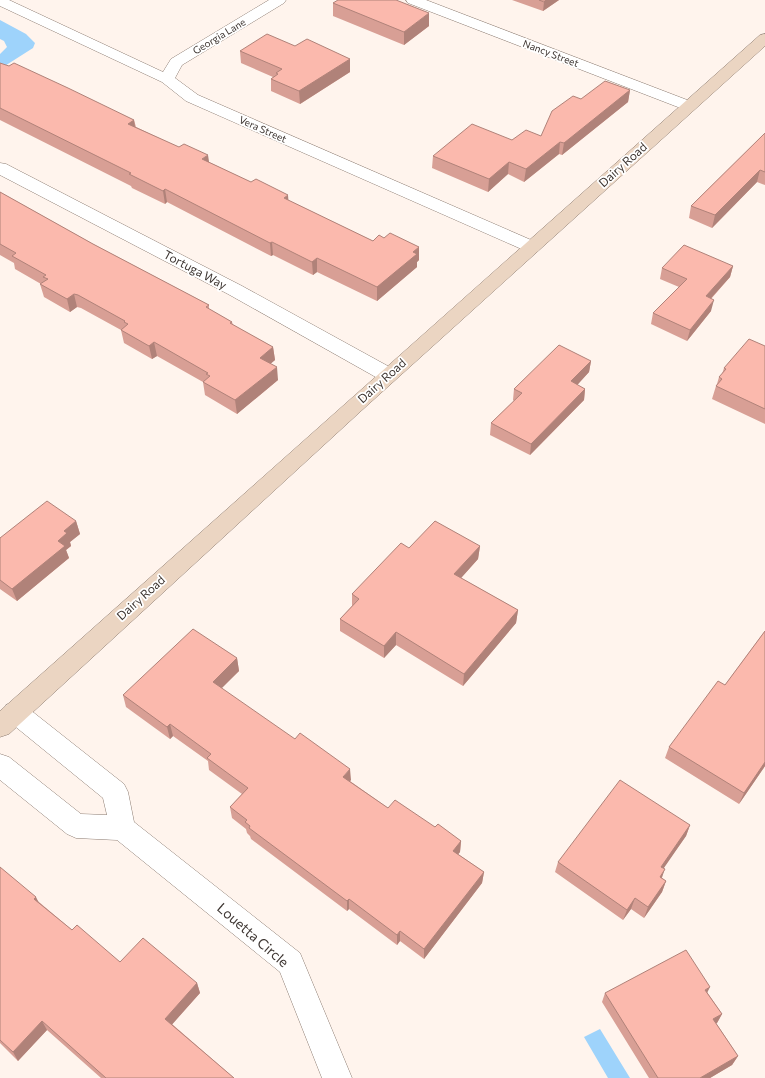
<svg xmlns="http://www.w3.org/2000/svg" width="765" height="1078" font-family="Commissioner,sans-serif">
<rect width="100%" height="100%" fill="#fff4ed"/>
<!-- water -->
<path fill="#9ed3fb" d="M0,20l26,14 9,9 -2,5 -33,21v-15l7,-7 -3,-6 -4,-2z
M600,1029l30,49h-22l-24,-41z"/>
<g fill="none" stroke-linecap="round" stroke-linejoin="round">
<!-- street casing -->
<g stroke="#8d7d73" stroke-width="1">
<path id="street" d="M0,0h9l154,72 8,-13 98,-59h17l-2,3 -102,62 -7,13 23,17 340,148 3,4 -3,4 -6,2 -6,-2 -340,-150 -24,-19 -162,-76z
M406,0h20l269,103 2,3 -2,3 -6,2 -6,-2 -275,-106z
M0,163l6,1 236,122 153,84 3,5 -3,5 -7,2 -7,-2 -153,-86 -228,-119z
M15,702l9,3 100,79 4,8 6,30 166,131 52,125h-30l-42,-106 -163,-132 -41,-2 -9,-4 -67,-54v-26l9,3 72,57 26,1 -4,-17 -97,-79 -3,-7 3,-7z"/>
</g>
<!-- secondary casing -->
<g stroke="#8d7d73" stroke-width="1">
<path id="secondary" d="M765,34v12l-404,365 -352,323 -9,3v-26l760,-676z"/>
</g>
<!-- street -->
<use href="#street" fill="#fff" fill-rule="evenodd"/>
<!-- secondary -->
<use href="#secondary" fill="#ebd5c2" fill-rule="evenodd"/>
</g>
<!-- wall -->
<path fill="#d89f95" d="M512,0h47l-16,11z
M333,3l96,23 -25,19 -71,-29z
M295,46l55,13v13l-50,32 -29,-13v-12l2,-2 -32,-14 -1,-12z
M0,63l134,57 2,7 237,114 11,-3 35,9v13l-2,2v5l-40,34 -60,-29 -4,3 -40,-20 -2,1 -104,-54 -2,2 -33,-16 -1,-2 -131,-66z
M630,90l-2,12 -66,53 -3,-1 -35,28 -16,-8 -20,18 -56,-24 1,-12 108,-20 40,-37z
M765,133v52l-8,-3 -45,46 -23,-10 2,-12z
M0,192l93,52 116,61v4l23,13 1,3 40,22 2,13 -5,4 8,16 -41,34 -32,-19 -2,-13 -46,-26 -5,3 -28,-16 -3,-13 -40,-22 -4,-1 -7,5 -26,-15 -4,-13h1l-26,-15 -1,-6 -14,-8z
M733,266l-3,11 -19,22v12l-24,30 -36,-17 2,-11 26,-26 -19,-8 2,-11z
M765,346v78l-53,-25 4,-13 1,-2 2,-7 3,-3 2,-6z
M591,361l-2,11 -12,13 8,4 -1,11 -54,55 -40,-20 1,-12 23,-22 -1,-1 1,-11z
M76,521l4,13 -10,8 1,4 -5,4 3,8 -52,43 -17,-12v-51z
M480,546l-2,13 -17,19 57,32 -2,13 -53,63 -67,-41 -12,13 -44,-27v-12l12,-13v-12l57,-46z
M765,631v135l-26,38 -74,-46 4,-11 56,-62z
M237,658l2,13 -18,17 130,92 -1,1 38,27 47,19 26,14 -1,11 -2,2 26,18 -2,11 -58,76 -24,-18 -3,4 -48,-36 -2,2 -96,-72 -1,-3 -3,-3 -1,-4 -14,-11 -2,-11 12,-13 -33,-24 -1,-9 -35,-25 -3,3 -44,-32 -3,-12z
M690,825l-4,11 -23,32 -1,10 4,3 -4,11 -18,26 -13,-9 -8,11 -68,-48 3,-10z
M0,867l39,35 33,28 48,32 77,21 3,10 -28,31 62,54h-133l-54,-48 -29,31 -18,-18z
M707,992l15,22 -5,9h-1l22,33 -6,9 -22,13h-61l-47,-76 3,-9z"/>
<!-- shaded-wall -->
<path fill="#b08279" d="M546,0h13l-16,11 1,-9z
M429,13v13l-25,19v-13z
M350,59v13l-50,32 -1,-13z
M630,90l-2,12 -66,53 2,-12z
M134,120l2,13 -8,-9z
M560,142l-1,12 -35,28 2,-13z
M208,155l2,13 -8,-9z
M509,162l-1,12 -20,18 1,-13z
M760,170l-3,12 -45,46 3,-13z
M165,189l2,13 -2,2 -2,-13z
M288,195l1,13 -5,-10z
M272,242l1,13 -2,1 -1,-13z
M419,247v13l-2,2v5l-40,34v-14l36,-35z
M317,258v14l-4,3 -1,-13z
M733,266l-3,11 -27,30 3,-11z
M74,294l3,13 -7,5 -3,-13z
M714,300l-3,11 -24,30 3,-11z
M154,342l3,14 -5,3 -3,-13z
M273,347l2,13 -13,11 -2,-13z
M591,361l-2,11 -19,21 1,-12z
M277,367l1,13 -41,34 -2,-14z
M585,389l-1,11 -54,55 1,-11z
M76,521l4,13 -10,8 1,4 -5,4 3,8 -52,43 -5,-12 46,-48 6,-10z
M480,546l-2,13 -25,28 1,-13z
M518,610l-2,13 -53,63 1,-12z
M396,632v13l-12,13v-12z
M237,658l2,13 -24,24 -2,-13z
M170,724l3,12 -3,3 -3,-12z
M765,762v4l-26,38 5,-11z
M350,769l1,11 -8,8v-11z
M690,825l-4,11 -29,42 4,-11z
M461,841l-1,11 -8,10 1,-11z
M665,869l-4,11 -1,-3z
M484,872l-2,11 -58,76v-10z
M666,881l-4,11 -18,26 4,-11z
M36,897l5,10 -7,-8z
M635,898l-4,11 -8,11 4,-10z
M349,899v10l-2,2v-10z
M400,931v10l-3,4v-10z
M197,983l3,10 -31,35 -4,-9z
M710,987l-5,10v-7z
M722,1014l-5,9 -10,5 6,-9z
M42,1021l5,9 -29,31 -5,-9z
M738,1056l-6,9 -22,13h-10z"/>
<!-- building -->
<path fill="#fbb9ad" stroke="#b08279" d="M338,0h58l33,13 -25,19 -71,-29z
M539,0h7l-2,2z
M267,34l28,12 12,-7 43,20 -51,32 -28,-12 7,-5 -2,-1 6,-4 -42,-18z
M0,63l9,3 5,-3 54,25 66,32 -6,4 51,23 5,-3 24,11 -6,4 49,23 5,-3 32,16 -4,3 89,43 6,-6 5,3 6,-5 29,14 -6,5 4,2 -40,33 -60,-29 -5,4 -40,-20 -2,1 -105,-54 -2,2 -34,-17 2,-1 -131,-65z
M605,81l25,9 -66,53 -4,-1 -34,27 -17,-7 -20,17 -56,-23 39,-32 40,16 14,-10 15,6 11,-25 21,-15 8,3z
M765,133v39l-5,-2 -45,45 -24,-9z
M0,192l93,52 116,61 -3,2 26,15 -2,1 43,24 -13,11 17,9 -42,33 -32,-18 7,-6 -4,-2 2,-1 -54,-31 -5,4 -28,-16 7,-6 -4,-2 1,-1 -47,-26 -4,-1 -7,5 -27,-15 8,-5 -5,-2 3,-2 -34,-19 4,-3 -16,-9z
M684,245l49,21 -27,30 8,4 -24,30 -37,-17 34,-34 -25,-11z
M749,339l16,7v63l-49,-23 6,-7 -3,-2 7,-8 -2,-1z
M559,345l32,16 -20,20 14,8 -54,55 -40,-21 31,-30 -8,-4z
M47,501l29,20 -12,10 3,2 -9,8 7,5 -53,43 -12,-9v-42z
M435,521l45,25 -26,28 64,36 -54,64 -68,-42 -12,14 -44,-27 19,-20 -7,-5 49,-51 8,5z
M193,629l44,29 -24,24 82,57 5,-6 50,36 -7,8 45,31 7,-8 40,27 3,-3 23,17 -8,10 31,21 -60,77 -24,-18 -3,4 -48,-36 -2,2 -98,-73 1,-2 -5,-4 2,-2 -17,-13 18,-19 -41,-30 4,-4 -41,-30 -3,3 -44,-32z
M765,631v131l-21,31 -75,-46 49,-66 7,4z
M620,780l70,45 -29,42 4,2 -5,8 6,4 -18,26 -13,-9 -8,12 -69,-48z
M0,867l36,30 -2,2 38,31 5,-5 43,37 23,-24 54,45 -32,36 69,59h-128l-64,-57 -29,31 -13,-12z
M686,950l24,37 -5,3 17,24 -9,5 25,37 -38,22h-42l-53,-85z"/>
<g text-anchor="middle" stroke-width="3.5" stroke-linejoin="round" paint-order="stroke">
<!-- far-street labels -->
<g font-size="10" fill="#3e3632" stroke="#fff">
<text transform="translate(219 36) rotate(-31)" y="4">Georgia Lane</text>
<text transform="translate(551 53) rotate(21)" y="4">Nancy Street</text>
<text transform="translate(263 129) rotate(24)" y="4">Vera Street</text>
</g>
<!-- street labels -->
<g font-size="12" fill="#3e3632" stroke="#fff">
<text transform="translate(623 165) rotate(-42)" y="4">Dairy Road</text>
<text transform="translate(195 270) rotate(28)" y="4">Tortuga Way</text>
<text transform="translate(382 381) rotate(-42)" y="4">Dairy Road</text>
<text transform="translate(141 598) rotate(-42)" y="4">Dairy Road</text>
</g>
<!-- near-street labels -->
<g font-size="14" fill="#3e3632" stroke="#fff">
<text transform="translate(253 935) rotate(41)" y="5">Louetta Circle</text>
</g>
</g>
</svg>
